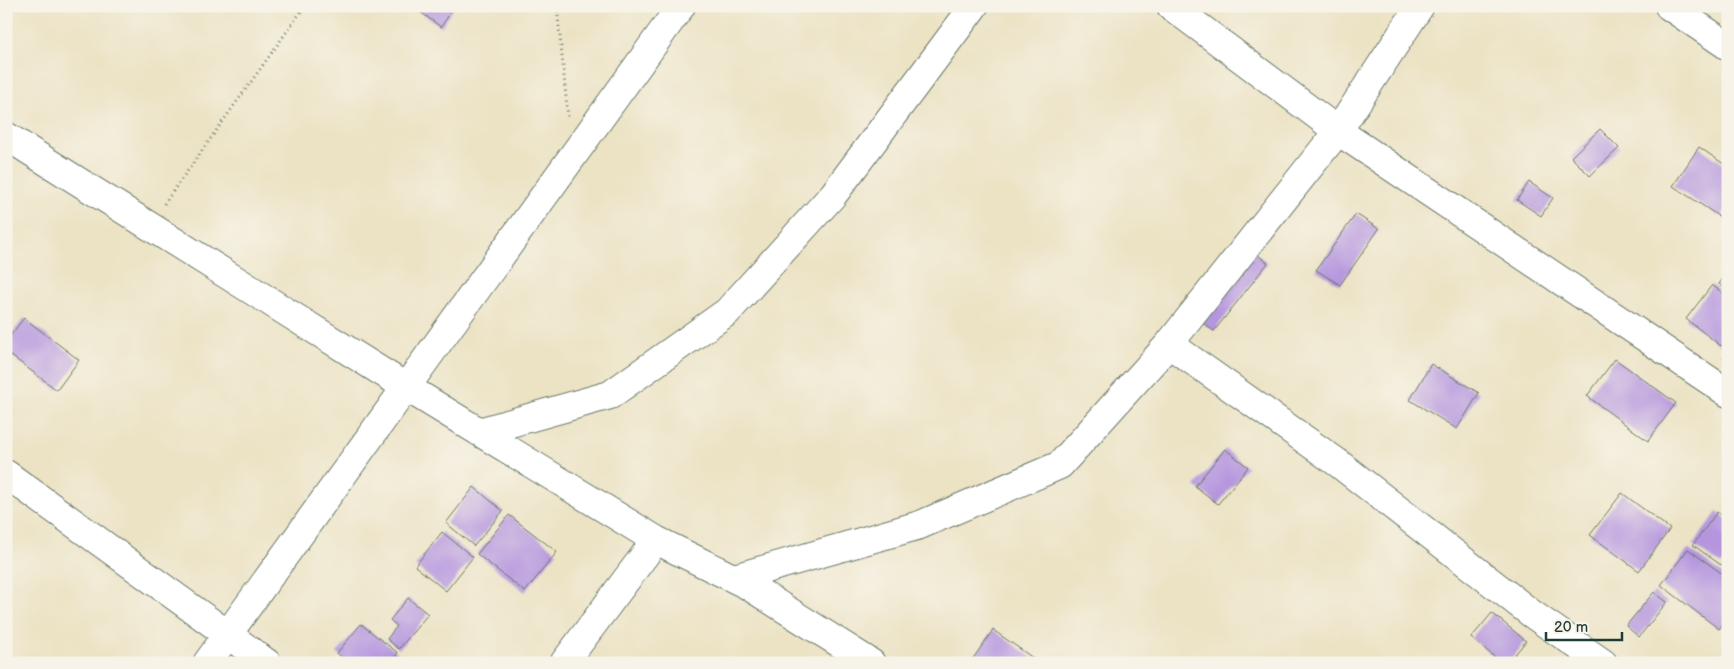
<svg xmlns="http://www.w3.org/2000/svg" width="1734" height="669" font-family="'Balsamiq Sans',sans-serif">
<rect width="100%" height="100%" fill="#f7f3e8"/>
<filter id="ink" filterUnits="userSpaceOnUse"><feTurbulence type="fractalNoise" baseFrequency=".02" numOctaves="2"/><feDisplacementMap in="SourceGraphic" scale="10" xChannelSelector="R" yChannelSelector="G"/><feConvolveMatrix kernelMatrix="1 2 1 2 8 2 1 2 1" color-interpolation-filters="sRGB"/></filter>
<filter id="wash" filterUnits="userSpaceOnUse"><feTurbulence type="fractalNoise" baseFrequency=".0096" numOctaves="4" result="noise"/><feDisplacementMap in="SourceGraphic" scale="20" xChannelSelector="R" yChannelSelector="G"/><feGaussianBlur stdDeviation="1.12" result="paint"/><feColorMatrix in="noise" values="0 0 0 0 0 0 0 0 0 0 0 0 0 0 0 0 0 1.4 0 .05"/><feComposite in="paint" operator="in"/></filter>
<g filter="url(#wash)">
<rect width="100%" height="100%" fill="#ece3c5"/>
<g id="blocks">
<!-- building -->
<path fill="#b596de" d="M412,6h43l-14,21z
M1600,129l19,19 -29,28 -19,-19z
M1699,147l29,20v39l-8,11 -47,-31z
M1529,182l24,16 -12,18 -24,-16z
M1356,214l23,15 -39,56 -24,-15z
M1254,252l14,11 -54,68 -14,-10z
M1728,272v18l-9,-6z
M1712,285l16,12v40l-7,9 -35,-27z
M24,318l55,42 -22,30 -51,-38v-11z
M1728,351v11l-5,-4z
M1615,359l61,44 -28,38 -61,-45z
M1431,364l48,29 -22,36 -47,-29z
M1225,449l23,18 -30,37 -23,-18z
M474,487l29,24 -29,35 -28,-23z
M1622,493l48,36 -31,42 -49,-36z
M1717,512l11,8v36l-7,9 -28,-20z
M509,515l48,37 -32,40 -48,-38z
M442,532l31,25 -27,34 -31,-25z
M1688,549l40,29v39l-9,12 -58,-44z
M1654,592l13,10 -28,35 -13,-11z
M408,598l20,16 -29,35 -12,-10 10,-13 -7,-6z
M1492,613l34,28 -18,22h-6l-31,-25z
M361,624l37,29 -8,10h-41l-12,-10z
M993,630l47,33h-70z"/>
</g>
</g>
<g filter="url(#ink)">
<use href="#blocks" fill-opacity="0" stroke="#677767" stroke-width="1"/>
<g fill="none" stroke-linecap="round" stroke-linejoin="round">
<!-- minor casing -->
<g stroke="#677767" stroke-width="30">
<path id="minor" d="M1171,6l167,125 390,262
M1669,6l59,40
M6,136l400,251 250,153 91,45 124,78
M1169,344l169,119 194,151 71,49
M479,432l131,-37 117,-83 106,-117 141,-189
M6,474l261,189
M734,578l186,-53 140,-60 109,-121 169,-213 82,-125
M207,663l474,-657
M564,663l92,-123"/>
</g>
<!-- path -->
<path stroke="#677767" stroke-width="3" stroke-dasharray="1 4" stroke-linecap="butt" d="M557,6l11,111
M164,204l141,-198"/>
<!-- minor -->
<use href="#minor" stroke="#fff" stroke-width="28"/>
</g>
</g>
<!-- margin -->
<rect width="1734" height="669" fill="none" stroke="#f7f3e8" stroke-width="25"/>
<!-- scale -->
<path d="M1546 632v8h76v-8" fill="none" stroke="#1f3d34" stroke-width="2.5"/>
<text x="1554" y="632" font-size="15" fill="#1f3d34" stroke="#f7f3e8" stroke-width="4" paint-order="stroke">20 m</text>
</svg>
